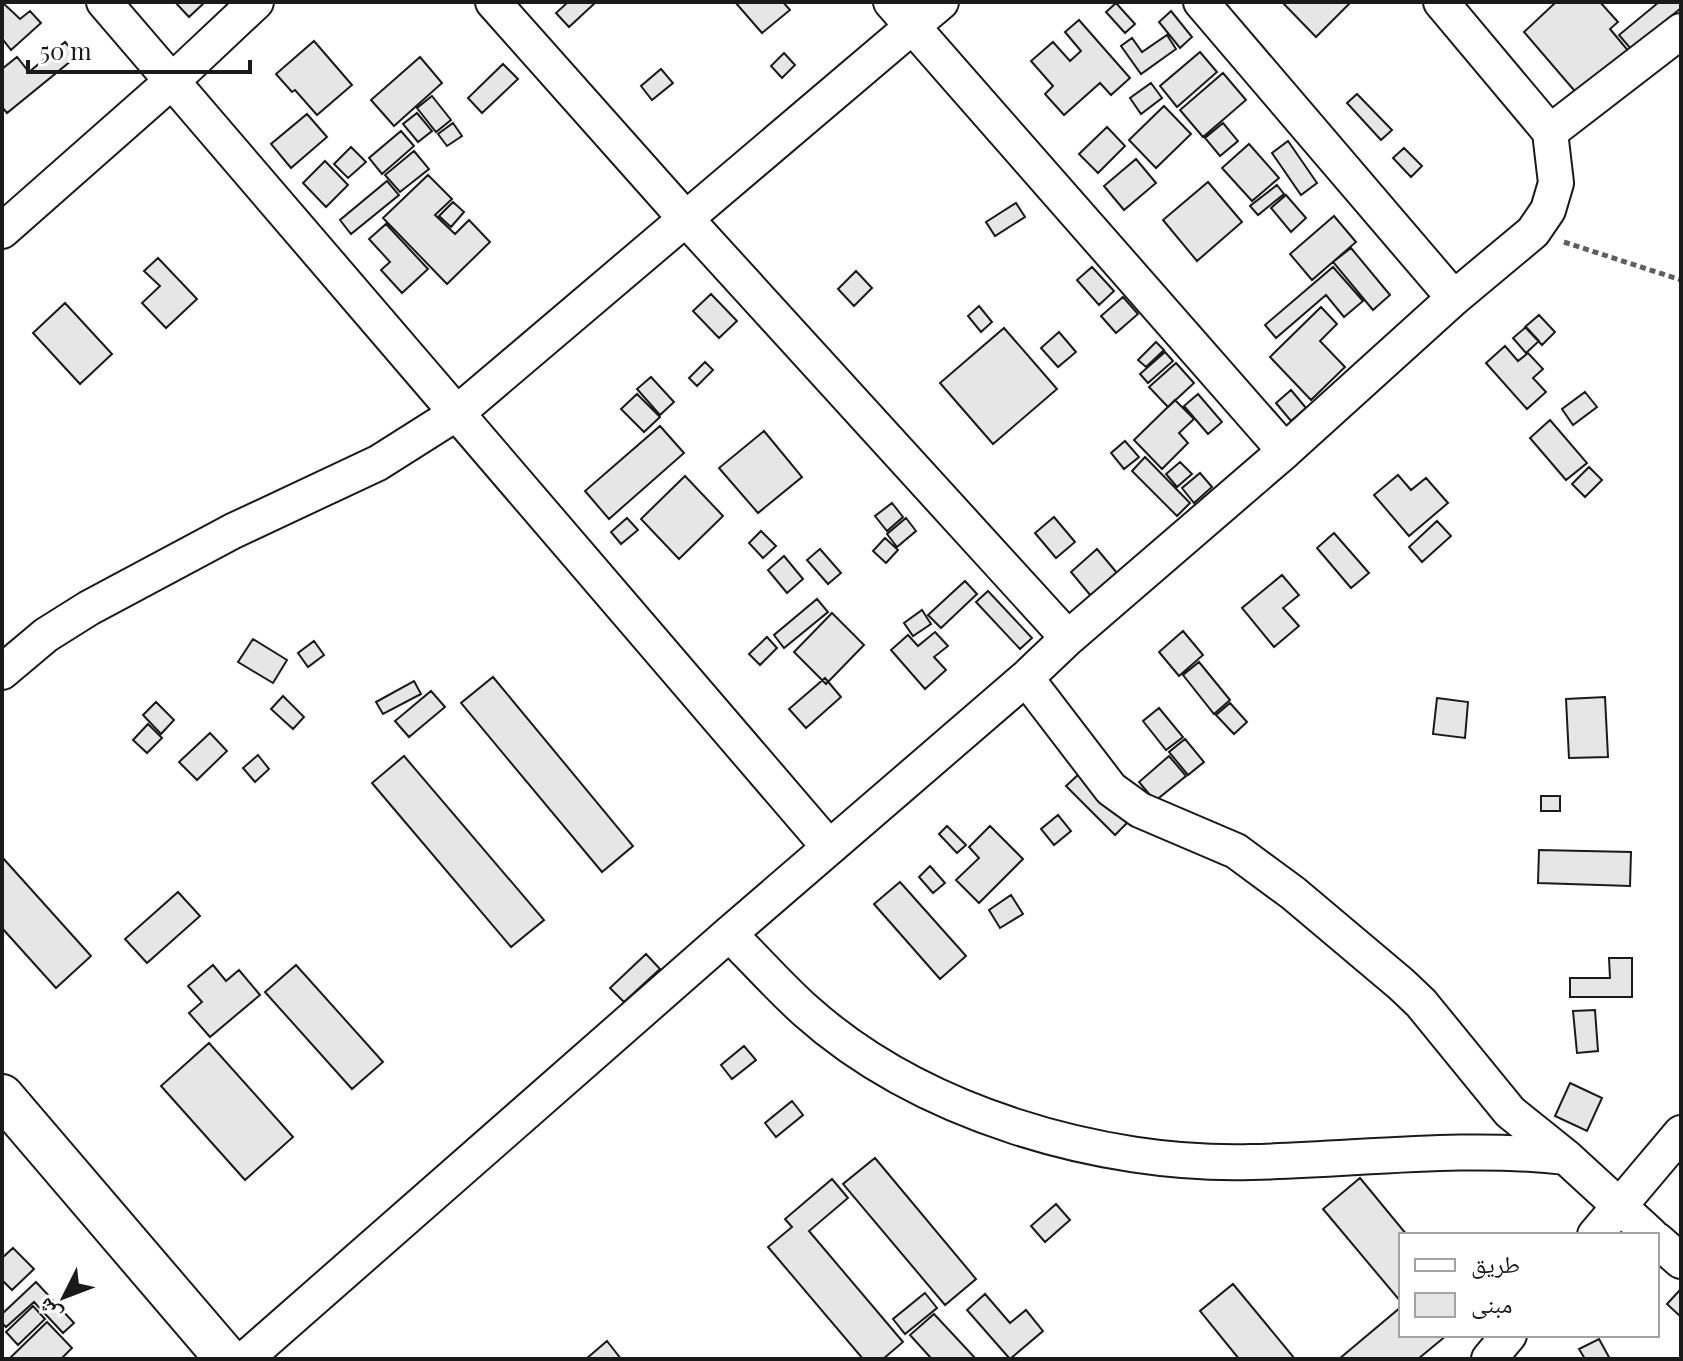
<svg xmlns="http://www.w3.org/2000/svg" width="1683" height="1361" font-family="'Playfair Display','Noto Naskh Arabic',serif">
<rect width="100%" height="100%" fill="#fff"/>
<!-- building -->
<path fill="#e6e6e6" stroke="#1a1a1a" stroke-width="2" d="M2,2l18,17 10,-8 11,12 -30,27 -7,-9 -2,2z
M175,2h30l-16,15z
M568,2h28l-27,25 -13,-14z
M735,2h48l7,8 -28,23z
M1282,2h69l-35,35z
M1556,2h44l18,20 -8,7 20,24 -51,43 -55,-64z
M1659,2h22v6l-50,41 -12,-14z
M1116,3l19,21 -10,9 -19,-21z
M1171,11l21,26 -12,11 -21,-26z
M1079,20l51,58 -19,17 -11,-12 -36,32 -19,-21 8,-8 -22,-25 22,-19 17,19 11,-10 -16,-19z
M1167,35l9,14 -35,25 -20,-28 11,-8 10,14z
M314,41l38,44 -35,30 -22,-25 -3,2 -16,-18z
M65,42l12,14 -70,57 -5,-6v-38l15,-12 12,15z
M1200,52l17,20 -40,35 -17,-21z
M784,53l11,12 -13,13 -11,-12z
M420,57l22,26 -48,43 -23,-26z
M503,64l15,15 -36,34 -14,-15z
M661,69l12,14 -21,17 -11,-14z
M1223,73l23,27 -43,37 -23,-27z
M1151,83l11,15 -21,16 -11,-16z
M1357,94l35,36 -11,10 -34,-37z
M432,96l19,24 -15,12 -19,-24z
M1164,106l27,28 -35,34 -27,-28z
M417,113l15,18 -14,11 -15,-18z
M307,114l20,23 -36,31 -20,-24z
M453,123l9,13 -15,10 -9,-12z
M1223,123l15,18 -18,15 -15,-18z
M1107,127l18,19 -27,27 -19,-19z
M401,131l13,15 -32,28 -13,-16z
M1288,141l29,42 -16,12 -29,-42z
M1249,144l30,34 -27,23 -30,-33z
M351,147l15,15 -18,16 -14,-14z
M1404,148l18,18 -11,11 -18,-19z
M414,151l15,18 -29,23 -15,-17z
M1136,159l20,24 -32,27 -20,-24z
M325,161l23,24 -22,22 -23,-24z
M428,175l24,24 -17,16 20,19 14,-14 21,22 -43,42 -64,-66z
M387,181l12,14 -48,39 -11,-14z
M1208,182l34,40 -45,39 -34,-41z
M1277,185l7,9 -26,21 -8,-9z
M1286,195l20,23 -15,14 -20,-24z
M453,202l11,10 -13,15 -12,-11z
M1016,203l9,14 -30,19 -9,-14z
M1334,216l22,26 -44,38 -22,-26z
M386,224l42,45 -26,24 -21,-23 9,-8 -21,-23z
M1351,248l39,47 -17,15 -40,-48z
M158,258l39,41 -31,29 -24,-25 18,-17 -16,-15z
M1092,267l22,24 -15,14 -22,-25z
M1333,267l30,34 -19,16 -18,-22 -50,43 -11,-13z
M856,271l16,17 -18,18 -16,-17z
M711,294l26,27 -18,17 -26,-27z
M1123,297l15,17 -22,19 -15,-17z
M65,303l47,51 -32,30 -47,-51z
M979,306l13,16 -11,10 -13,-16z
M1321,307l16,17 -17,17 25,26 -34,33 -41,-43z
M1539,315l16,17 -13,13 -17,-18z
M1526,327l13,14 -13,12 -13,-15z
M1004,328l53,61 -64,55 -53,-61z
M1059,332l17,20 -18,15 -17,-19z
M1156,342l8,8 -18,17 -8,-7z
M1505,346l13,15 10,-8 15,16 -10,9 13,14 -19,17 -41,-46z
M1165,352l8,9 -25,22 -8,-9z
M705,362l8,8 -16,16 -8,-8z
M1176,363l18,20 -26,24 -19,-20z
M651,377l23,25 -14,13 -23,-26z
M1291,390l15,18 -15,13 -15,-18z
M1585,392l12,15 -24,18 -11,-16z
M637,394l23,23 -16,15 -23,-23z
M1198,394l24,28 -14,12 -24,-28z
M1175,400l19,19 -15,14 9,10 -26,26 -28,-29z
M1550,420l37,43 -21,17 -36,-42z
M660,426l24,27 -75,66 -24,-28z
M764,431l38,46 -44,36 -39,-45z
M1125,441l14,16 -15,12 -13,-16z
M1145,457l45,46 -13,13 -45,-45z
M1180,462l12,12 -15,13 -11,-13z
M1589,467l13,13 -17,17 -13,-13z
M1200,473l12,14 -18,16 -12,-15z
M1398,475l13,15 15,-12 22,25 -39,33 -35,-41z
M685,476l38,40 -44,43 -38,-40z
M892,503l11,14 -16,14 -12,-15z
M1054,517l21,25 -19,16 -21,-25z
M627,518l11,12 -17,14 -10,-12z
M906,518l10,13 -19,16 -10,-13z
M1437,521l14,15 -29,26 -13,-15z
M761,531l15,15 -13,12 -14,-15z
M1334,533l35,40 -18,15 -34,-40z
M885,538l13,12 -12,13 -13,-12z
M820,549l21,24 -13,11 -21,-24z
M1097,549l20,24 -26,23 -20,-24z
M784,556l19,23 -16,14 -19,-23z
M1282,575l17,20 -16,13 16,18 -25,21 -32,-39z
M965,581l12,13 -36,34 -13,-13z
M988,591l44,47 -12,11 -44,-47z
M817,599l11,13 -44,36 -10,-13z
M922,610l9,14 -18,12 -9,-13z
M832,613l32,32 -38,39 -32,-32z
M1183,631l20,24 -24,21 -20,-24z
M935,632l13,14 -14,11 12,13 -21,19 -34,-39 17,-15 10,11z
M767,637l10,11 -17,17 -11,-11z
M253,639l34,21 -14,23 -35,-21z
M314,641l10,14 -16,12 -10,-14z
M1199,662l31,38 -16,14 -31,-39z
M493,677l140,169 -31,26 -141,-169z
M825,678l16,19 -35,31 -17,-19z
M414,681l7,13 -38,20 -7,-12z
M431,691l14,16 -36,30 -14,-16z
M283,696l21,21 -11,12 -22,-20z
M1605,697l3,60 -39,1 -3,-59z
M1437,698l31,4 -3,36 -32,-4z
M156,702l18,18 -13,14 -18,-19z
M1230,703l17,19 -13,12 -18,-19z
M1159,708l24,29 -17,13 -23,-29z
M148,724l14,14 -15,15 -14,-13z
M210,733l17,18 -30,29 -18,-18z
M1185,739l19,23 -16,13 -19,-23z
M258,755l11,14 -14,13 -12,-14z
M404,756l140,164 -33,27 -139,-164z
M1169,756l17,20 -31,25 -16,-19z
M1079,774l48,49 -12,12 -49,-49z
M1541,796h19v15h-19z
M1058,815l13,16 -17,14 -13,-16z
M947,826l19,19 -9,8 -18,-19z
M990,826l33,33 -44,44 -23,-23 23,-22 -10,-11z
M1539,850l92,2 -1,34 -92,-3z
M2,857l89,99 -35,32 -54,-60z
M930,866l15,17 -12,10 -14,-16z
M900,882l66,74 -26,23 -66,-75z
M178,892l22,24 -53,47 -22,-24z
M1011,895l12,19 -23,14 -11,-18z
M646,954l14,15 -36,33 -14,-14z
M1609,958h23v39h-62v-19h40z
M213,965l13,16 13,-11 21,25 -50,42 -21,-24 13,-11 -14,-16z
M296,965l87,97 -31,27 -87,-97z
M1595,1010l3,41 -21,2 -4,-42z
M209,1043l84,94 -48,43 -84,-94z
M744,1046l12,14 -24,19 -11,-14z
M1570,1083l32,15 -15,33 -32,-15z
M792,1101l11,14 -27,22 -11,-14z
M875,1158l101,121 -31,26 -102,-121z
M1360,1178l47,57h-6v67l-78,-93z
M832,1179l16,19 -39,33 94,111 -20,17h-20l-95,-112 24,-20 -7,-8z
M1056,1204l14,16 -25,22 -14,-16z
M13,1248l21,21 -22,21 -10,-10v-22z
M36,1282l38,41 -11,10 -29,-31 -28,25 -4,-4v-9z
M1233,1284l62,75h-56l-39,-48z
M1679,1291l2,2v24l-14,-13z
M925,1293l12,15 -32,26 -12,-15z
M985,1294l25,29 16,-13 17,21 -33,28 -43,-49z
M33,1306l12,13 -27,26 -12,-13z
M1401,1307v28h46l-29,24h-79z
M934,1314l42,45h-48l2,-2 -20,-22z
M47,1322l25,26 -11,11h-48l-2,-2z
M1599,1339l11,20h-25l-6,-10z
M607,1341l14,18h-35z"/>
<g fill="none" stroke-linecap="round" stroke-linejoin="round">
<!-- minor casing -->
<g stroke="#1a1a1a" stroke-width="38">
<path id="minor" d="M104,2l725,845
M493,2l193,217 382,419
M891,2l394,449
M1201,2l253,296
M1550,132l131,-101
M2,231l170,-150 84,-79
M2,672l44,-37 43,-27 144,-77 145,-68 79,-50 484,-411
M1026,678l85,111 29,21 96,41 57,42 108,91 20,19 89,109 56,45 85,78
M729,934c26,25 50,53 77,77 114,102 294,155 445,151 104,-2 211,-17 315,-5
M1595,1235l86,-102
M1657,1240l24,21
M245,1359l484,-425 297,-256 42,-40 217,-187 169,-153 79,-66 15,-22 8,-27 -6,-51 -109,-130
M1489,1359l20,-24"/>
</g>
<!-- major casing -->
<g stroke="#1a1a1a" stroke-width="46">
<path id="major" d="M2,1096l225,263"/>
</g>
<!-- path -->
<path stroke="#5f5f5f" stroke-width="5" stroke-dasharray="6 4" stroke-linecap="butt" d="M1564,242l117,38"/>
<!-- minor -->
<use href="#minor" stroke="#fff" stroke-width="34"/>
<!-- major -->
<use href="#major" stroke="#fff" stroke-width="42"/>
</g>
<!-- border -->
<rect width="1683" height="1361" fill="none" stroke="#1a1a1a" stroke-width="8"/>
<!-- legend -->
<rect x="1399" y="1233" width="260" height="104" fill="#ffffff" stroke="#a3a3a3" stroke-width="2"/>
<rect x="1415" y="1259" width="40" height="12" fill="#ffffff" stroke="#a3a3a3" stroke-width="2"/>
<text x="1471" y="1273" font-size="24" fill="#1a1a1a">طريق</text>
<rect x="1415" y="1293" width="40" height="24" fill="#e6e6e6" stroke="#a3a3a3" stroke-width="2"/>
<text x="1471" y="1313" font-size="24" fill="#1a1a1a">مبنى</text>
<!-- north arrow -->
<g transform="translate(64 1297) rotate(228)" stroke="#ffffff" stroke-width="6" paint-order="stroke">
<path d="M0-6L14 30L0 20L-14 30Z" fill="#1a1a1a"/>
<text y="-12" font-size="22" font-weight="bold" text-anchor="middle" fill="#1a1a1a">ش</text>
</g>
<!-- scale -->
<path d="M28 60v12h222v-12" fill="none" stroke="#1a1a1a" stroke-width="4"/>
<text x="40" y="60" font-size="24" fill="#1a1a1a" stroke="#ffffff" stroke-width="6" paint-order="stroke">50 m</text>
</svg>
